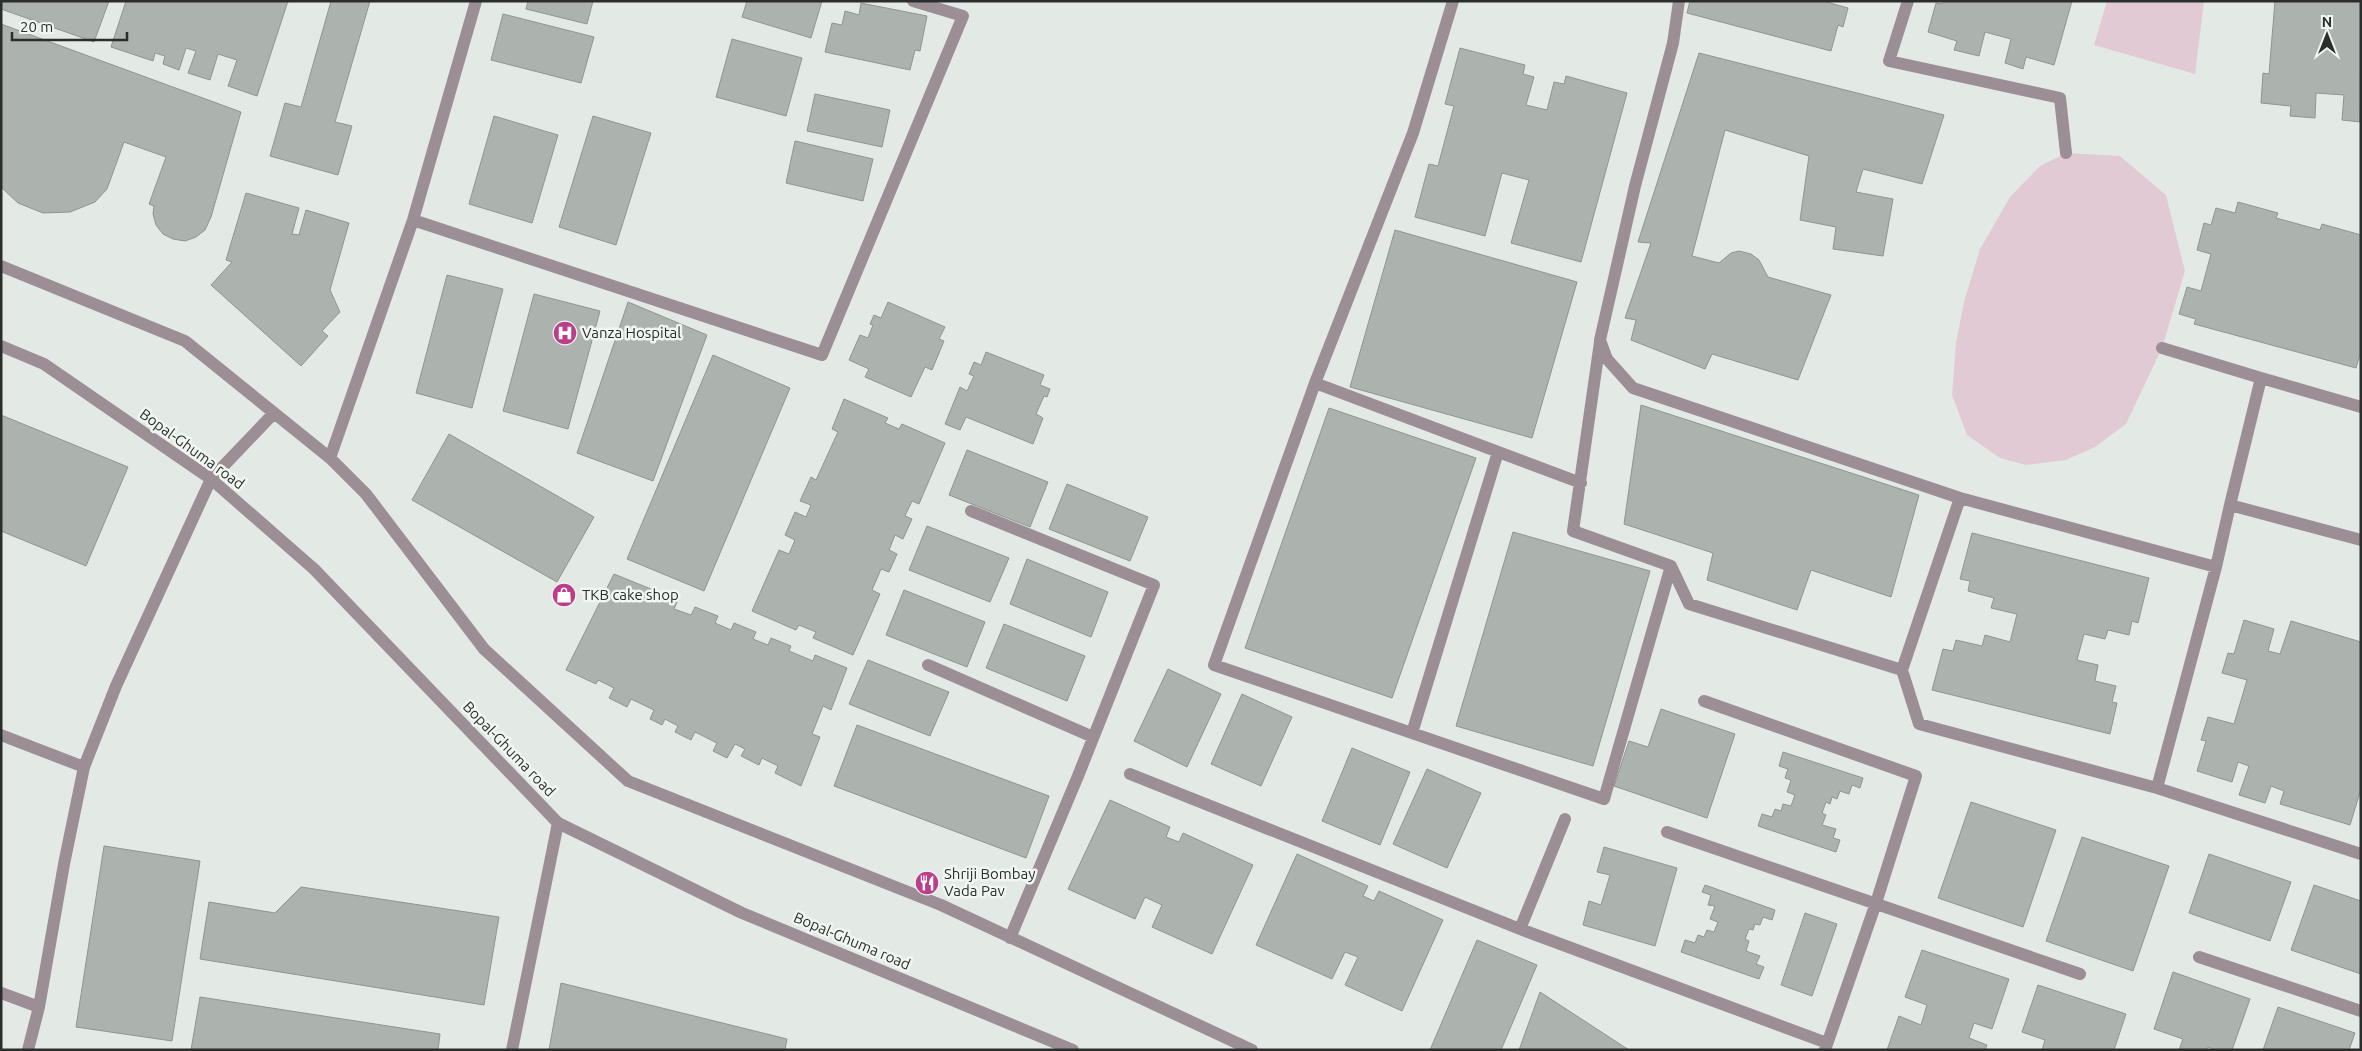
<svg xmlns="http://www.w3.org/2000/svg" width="2362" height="1051" viewBox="0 0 2362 1051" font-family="Ubuntu,sans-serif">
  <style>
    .green { fill: #e2cad5 }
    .building { fill: #acb2ad; stroke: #8f9590 }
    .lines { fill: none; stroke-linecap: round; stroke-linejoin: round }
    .minor { stroke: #9c8e95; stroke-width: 12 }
    .labels { text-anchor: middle; stroke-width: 5; stroke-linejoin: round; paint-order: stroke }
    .poi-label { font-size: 15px; fill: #2b2e2c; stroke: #f0f7f2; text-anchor: start }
    .street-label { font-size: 15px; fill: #2b2e2c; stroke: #f0f7f2 }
  </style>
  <rect width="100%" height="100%" fill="#e3eae5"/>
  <path class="green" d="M 2107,1 L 2204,1 L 2195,74 L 2094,45 Z
    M 2066,153 L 2120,156 L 2166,195 L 2185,271 L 2162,348 L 2126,424 L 2095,447 L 2066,460 L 2026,465 L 2000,458 L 1967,435 L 1952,395 L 1956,343 L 1964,302 L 1980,249 L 2010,197 L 2040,166 Z"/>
  <path class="building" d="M 1,1 L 109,1 L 94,42 L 1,9 Z
    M 126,1 L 288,1 L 257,96 L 228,86 L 237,60 L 218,54 L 210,80 L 188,73 L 196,51 L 186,48 L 179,70 L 163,64 L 165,56 L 155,53 L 153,61 L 111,47 Z
    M 331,1 L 370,1 L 335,122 L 352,126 L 338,175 L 270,156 L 285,103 L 301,107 Z
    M 528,1 L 593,1 L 587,24 L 526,9 Z
    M 747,1 L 822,1 L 811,38 L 742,17 Z
    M 1690,1 L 1823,1 L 1848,8 L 1843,27 L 1838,25 L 1831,51 L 1687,13 Z
    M 1943,1 L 2072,1 L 2054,65 L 2026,57 L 2023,69 L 2005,63 L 2011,39 L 1985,32 L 1979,56 L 1954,50 L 1957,41 L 1928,32 L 1936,3 L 1942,4 Z
    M 2275,1 L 2361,1 L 2360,122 L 2342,120 L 2344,95 L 2316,93 L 2315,118 L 2290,116 L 2291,106 L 2261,103 L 2263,73 L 2269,74 Z
    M 861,3 L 927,16 L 920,51 L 915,50 L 910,70 L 825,52 L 832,23 L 842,25 L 845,11 L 859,15 Z
    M 503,14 L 594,37 L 581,83 L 491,60 Z
    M 1,24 L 241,112 L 211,217 L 205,230 L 196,237 L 185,241 L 173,239 L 163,234 L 156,225 L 153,214 L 154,206 L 149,204 L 166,157 L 124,142 L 107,189 L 95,202 L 70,212 L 43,213 L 18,203 L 1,187 Z
    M 732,39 L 802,58 L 786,116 L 716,97 Z
    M 1460,48 L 1525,65 L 1523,74 L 1534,77 L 1526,105 L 1547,110 L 1554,82 L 1564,84 L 1566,76 L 1627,93 L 1581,262 L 1511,243 L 1529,180 L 1502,173 L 1485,236 L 1415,217 L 1429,164 L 1438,166 L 1454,106 L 1445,104 Z
    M 1699,53 L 1944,115 L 1922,184 L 1863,169 L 1856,192 L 1893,199 L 1883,256 L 1833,249 L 1836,227 L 1800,220 L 1809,156 L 1725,130 L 1692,256 L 1719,263 L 1731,253 L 1739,251 L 1751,254 L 1759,260 L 1768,277 L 1831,295 L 1798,380 L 1712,354 L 1705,369 L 1631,340 L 1636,320 L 1625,318 L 1651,243 L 1638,242 Z
    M 815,94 L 890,110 L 882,147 L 807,131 Z
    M 494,116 L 558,135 L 532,223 L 469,204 Z
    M 593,116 L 651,133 L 616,245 L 559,227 Z
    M 795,141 L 873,159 L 863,201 L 786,183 Z
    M 246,193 L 299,208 L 292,234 L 299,235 L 306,210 L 349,223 L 330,290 L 340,312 L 322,331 L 328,336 L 301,366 L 211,285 L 232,262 L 226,260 Z
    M 2238,202 L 2278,213 L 2276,218 L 2320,230 L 2322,224 L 2361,235 L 2361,351 L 2356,368 L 2194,324 L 2196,319 L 2179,314 L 2187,287 L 2201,291 L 2211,254 L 2197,250 L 2204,223 L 2211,225 L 2216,208 L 2235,213 Z
    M 1395,230 L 1577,282 L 1532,438 L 1350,387 Z
    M 447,275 L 503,289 L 472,408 L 416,393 Z
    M 534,294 L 600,311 L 568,429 L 503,411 Z
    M 628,302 L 707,335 L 653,481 L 577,453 Z
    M 888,302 L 945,327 L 939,339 L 944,341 L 932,370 L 925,367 L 911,397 L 865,377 L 869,369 L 849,360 L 860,335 L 868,338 L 873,325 L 870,324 L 874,315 L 881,318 Z
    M 986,352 L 1044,375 L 1040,385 L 1050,389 L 1047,397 L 1044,396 L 1036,414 L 1043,418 L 1033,444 L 966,417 L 960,430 L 945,424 L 960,387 L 967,391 L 974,376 L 969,374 L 974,362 L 981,365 Z
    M 713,355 L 790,388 L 704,591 L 627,559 Z
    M 844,399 L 888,418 L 885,423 L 899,429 L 902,424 L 945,443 L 919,504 L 912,501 L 905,516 L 912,519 L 903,539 L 895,535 L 889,550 L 897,554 L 889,572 L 881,569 L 872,590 L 880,594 L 853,655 L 813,638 L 816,632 L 799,625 L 796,630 L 752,611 L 779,550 L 789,554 L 795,540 L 785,535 L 795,512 L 806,517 L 811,505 L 800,501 L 811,477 L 816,480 L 838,432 L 832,429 Z
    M 1641,405 L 1919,495 L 1891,597 L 1811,570 L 1797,610 L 1707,580 L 1713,553 L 1624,524 Z
    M 1329,408 L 1476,458 L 1392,698 L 1245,648 Z
    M 1,415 L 128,467 L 86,566 L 1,531 Z
    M 449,434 L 594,517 L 557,582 L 412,500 Z
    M 967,450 L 1048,482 L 1030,527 L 949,495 Z
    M 1067,484 L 1148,517 L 1130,561 L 1049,529 Z
    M 927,526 L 1009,558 L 990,602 L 909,570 Z
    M 1513,532 L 1650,571 L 1593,766 L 1456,726 Z
    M 1972,533 L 2149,578 L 2138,623 L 2132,621 L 2129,635 L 2108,630 L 2105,639 L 2084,634 L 2077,660 L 2098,665 L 2095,681 L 2116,686 L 2112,702 L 2117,703 L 2110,734 L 1932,690 L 1943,649 L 1953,651 L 1956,640 L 1982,646 L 1985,635 L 2010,642 L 2017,614 L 1991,608 L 1994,598 L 1968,591 L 1970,581 L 1960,579 Z
    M 1027,559 L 1108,592 L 1091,637 L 1010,604 Z
    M 614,574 L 678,600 L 674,609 L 691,615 L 695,607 L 718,616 L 715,623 L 731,630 L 734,623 L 756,632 L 753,639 L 768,645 L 771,638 L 791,646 L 789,651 L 813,661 L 815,655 L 847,668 L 831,710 L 823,706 L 812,734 L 820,737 L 801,786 L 775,773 L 778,766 L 762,758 L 759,765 L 741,756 L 745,749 L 735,744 L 727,758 L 713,751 L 717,743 L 695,732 L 691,740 L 675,732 L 678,726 L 665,719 L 662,725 L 650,719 L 654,710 L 631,699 L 627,707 L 609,698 L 614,688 L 598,680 L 596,684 L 566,670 Z
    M 904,590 L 985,622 L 967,667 L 886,635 Z
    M 2244,620 L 2274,629 L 2268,651 L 2280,654 L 2291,621 L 2361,642 L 2361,789 L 2350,825 L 2280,804 L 2284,791 L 2271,786 L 2265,803 L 2239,795 L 2249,766 L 2238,762 L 2232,782 L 2197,771 L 2206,741 L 2201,740 L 2208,717 L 2234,724 L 2247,680 L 2222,673 L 2228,653 L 2234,654 Z
    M 1004,624 L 1085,656 L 1067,701 L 986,668 Z
    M 868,660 L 949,692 L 930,736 L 849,704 Z
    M 1168,669 L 1221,694 L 1187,767 L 1134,741 Z
    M 1242,694 L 1292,717 L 1261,786 L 1211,764 Z
    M 1661,709 L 1735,734 L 1707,818 L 1614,786 L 1629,741 L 1648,747 Z
    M 857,725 L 1049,796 L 1026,858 L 834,786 Z
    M 1352,748 L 1410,772 L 1380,845 L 1322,821 Z
    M 1783,752 L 1863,778 L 1860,788 L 1852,785 L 1849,794 L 1840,791 L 1837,799 L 1832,797 L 1830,804 L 1826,802 L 1822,813 L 1826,815 L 1822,825 L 1836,829 L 1833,838 L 1840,840 L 1836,852 L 1758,826 L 1762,814 L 1772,817 L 1775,809 L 1781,811 L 1783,804 L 1791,806 L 1795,795 L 1787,792 L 1791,780 L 1785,778 L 1788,769 L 1779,766 Z
    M 1427,769 L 1481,793 L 1447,868 L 1393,844 Z
    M 1110,800 L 1170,827 L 1166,837 L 1179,842 L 1183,833 L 1253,865 L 1212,954 L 1152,927 L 1162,905 L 1145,897 L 1135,919 L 1068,889 Z
    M 1971,802 L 2056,830 L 2023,927 L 1938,898 Z
    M 2082,837 L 2169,866 L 2133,971 L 2046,941 Z
    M 104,846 L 200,861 L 172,1041 L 76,1027 Z
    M 1604,847 L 1677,868 L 1655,946 L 1583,925 L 1589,901 L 1601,905 L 1610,875 L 1597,872 Z
    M 1297,854 L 1368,886 L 1363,896 L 1374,901 L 1379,891 L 1443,920 L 1402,1011 L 1345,985 L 1358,957 L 1345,952 L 1332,979 L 1256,945 Z
    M 2209,854 L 2291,882 L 2270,941 L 2189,913 Z
    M 1705,885 L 1775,910 L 1772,920 L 1763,917 L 1760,925 L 1755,924 L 1753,930 L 1749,929 L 1745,939 L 1749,941 L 1746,951 L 1760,956 L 1756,964 L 1764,967 L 1759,979 L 1681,952 L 1685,940 L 1695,943 L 1698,935 L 1704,937 L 1707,930 L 1714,932 L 1718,922 L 1710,919 L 1715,906 L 1708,905 L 1711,895 L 1702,892 Z
    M 2314,885 L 2361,901 L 2361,974 L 2291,950 Z
    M 301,887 L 499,917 L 484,1005 L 200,959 L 209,902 L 275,913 Z
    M 1805,913 L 1837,924 L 1812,996 L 1781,985 Z
    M 1477,940 L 1537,965 L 1501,1050 L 1430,1050 Z
    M 1922,950 L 2009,979 L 1992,1029 L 1974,1023 L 1969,1038 L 1987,1045 L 1985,1050 L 1887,1050 L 1899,1016 L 1921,1025 L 1927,1005 L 1905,997 Z
    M 2173,972 L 2250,999 L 2232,1050 L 2216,1050 L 2208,1047 L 2207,1050 L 2179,1050 L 2183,1039 L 2154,1029 Z
    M 561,983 L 787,1039 L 785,1050 L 549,1050 Z
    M 2038,985 L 2126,1014 L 2114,1050 L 2042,1050 L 2045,1040 L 2022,1032 Z
    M 1540,992 L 1629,1050 L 1519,1050 Z
    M 200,997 L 440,1034 L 438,1050 L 191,1050 Z
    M 2278,1007 L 2355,1033 L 2349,1050 L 2263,1050 Z"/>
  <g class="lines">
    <path class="minor" d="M 1453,1 L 1413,133 L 1315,383 L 1581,483
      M 1679,1 L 1673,43 L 1635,186 L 1600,340 L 1607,359 L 1633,388 L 1960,498 L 2216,567 L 2230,505 L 2361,540
      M 1908,1 L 1889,61 L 2060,98 L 2066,153
      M 413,220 L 822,355 L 963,16 L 913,1
      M 1,266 L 185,341 L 330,458 L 366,494 L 484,649 L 628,781 L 941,905 L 1252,1050
      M 1600,342 L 1573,531 L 1671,566 L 1689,604 L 1902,670 L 1919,724 L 2157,788 L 2216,567
      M 1,346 L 44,364 L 211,479 L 314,569 L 558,823 L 742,913 L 1073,1050
      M 2162,348 L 2261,378 L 2230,505
      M 2261,378 L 2361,407
      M 1315,383 L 1214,665 L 1604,799 L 1671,566
      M 330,458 L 413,220 L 476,1
      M 971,511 L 1154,585 L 1078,776 L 1010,938
      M 928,665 L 1093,737
      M 1902,670 L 1960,498
      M 1704,701 L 1916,776 L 1876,903 L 1825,1050
      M 1412,733 L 1498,452
      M 1,735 L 84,767
      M 1130,774 L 1520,929 L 1565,819
      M 2157,788 L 2361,854
      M 1667,832 L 2080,974
      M 1520,929 L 1827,1043
      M 2199,957 L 2361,1011
      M 1,993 L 39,1007
      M 28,1050 L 39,1007 L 64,864 L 84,767 L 116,686 L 211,479 L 274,413
      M 512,1050 L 558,823"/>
  </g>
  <defs>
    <g id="hospital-disc" transform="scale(1.25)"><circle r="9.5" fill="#bc3d8a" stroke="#f0f7f2"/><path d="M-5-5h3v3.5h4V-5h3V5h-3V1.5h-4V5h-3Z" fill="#fff"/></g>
    <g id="shop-disc" transform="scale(1.25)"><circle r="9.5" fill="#bc3d8a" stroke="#f0f7f2"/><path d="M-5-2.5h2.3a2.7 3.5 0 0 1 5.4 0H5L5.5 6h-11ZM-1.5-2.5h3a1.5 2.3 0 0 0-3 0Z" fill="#fff"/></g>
    <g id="restaurant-disc" transform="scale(1.25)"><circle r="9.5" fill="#bc3d8a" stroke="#f0f7f2"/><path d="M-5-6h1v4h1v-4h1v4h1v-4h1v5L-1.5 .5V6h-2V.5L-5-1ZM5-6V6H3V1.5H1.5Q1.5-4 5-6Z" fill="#fff"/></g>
  </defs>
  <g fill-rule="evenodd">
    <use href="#hospital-disc" x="565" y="333"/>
    <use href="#shop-disc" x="564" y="595"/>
    <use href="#restaurant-disc" x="927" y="883"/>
  </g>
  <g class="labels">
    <g class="poi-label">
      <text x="582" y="338">Vanza Hospital</text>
      <text x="582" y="600">TKB cake shop</text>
      <text x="944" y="879">Shriji Bombay<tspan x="944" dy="17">Vada Pav</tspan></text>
    </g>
    <g class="street-label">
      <text transform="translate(192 449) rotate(36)" y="5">Bopal-Ghuma road</text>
      <text transform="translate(509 749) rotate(46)" y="5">Bopal-Ghuma road</text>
      <text transform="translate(852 941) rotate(23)" y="5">Bopal-Ghuma road</text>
    </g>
  </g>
  <rect width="2362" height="1051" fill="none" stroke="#2b2e2c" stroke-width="5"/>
  <g transform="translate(2327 35)" stroke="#f0f7f2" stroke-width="4" paint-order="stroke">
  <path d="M0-4L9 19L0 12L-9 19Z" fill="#2b2e2c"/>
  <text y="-8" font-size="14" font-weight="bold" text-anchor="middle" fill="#2b2e2c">N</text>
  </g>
  <path d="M12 32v8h115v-8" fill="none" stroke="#2b2e2c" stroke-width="2.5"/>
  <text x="20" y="32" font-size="15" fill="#2b2e2c" stroke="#f0f7f2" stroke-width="4" paint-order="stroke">20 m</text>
</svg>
